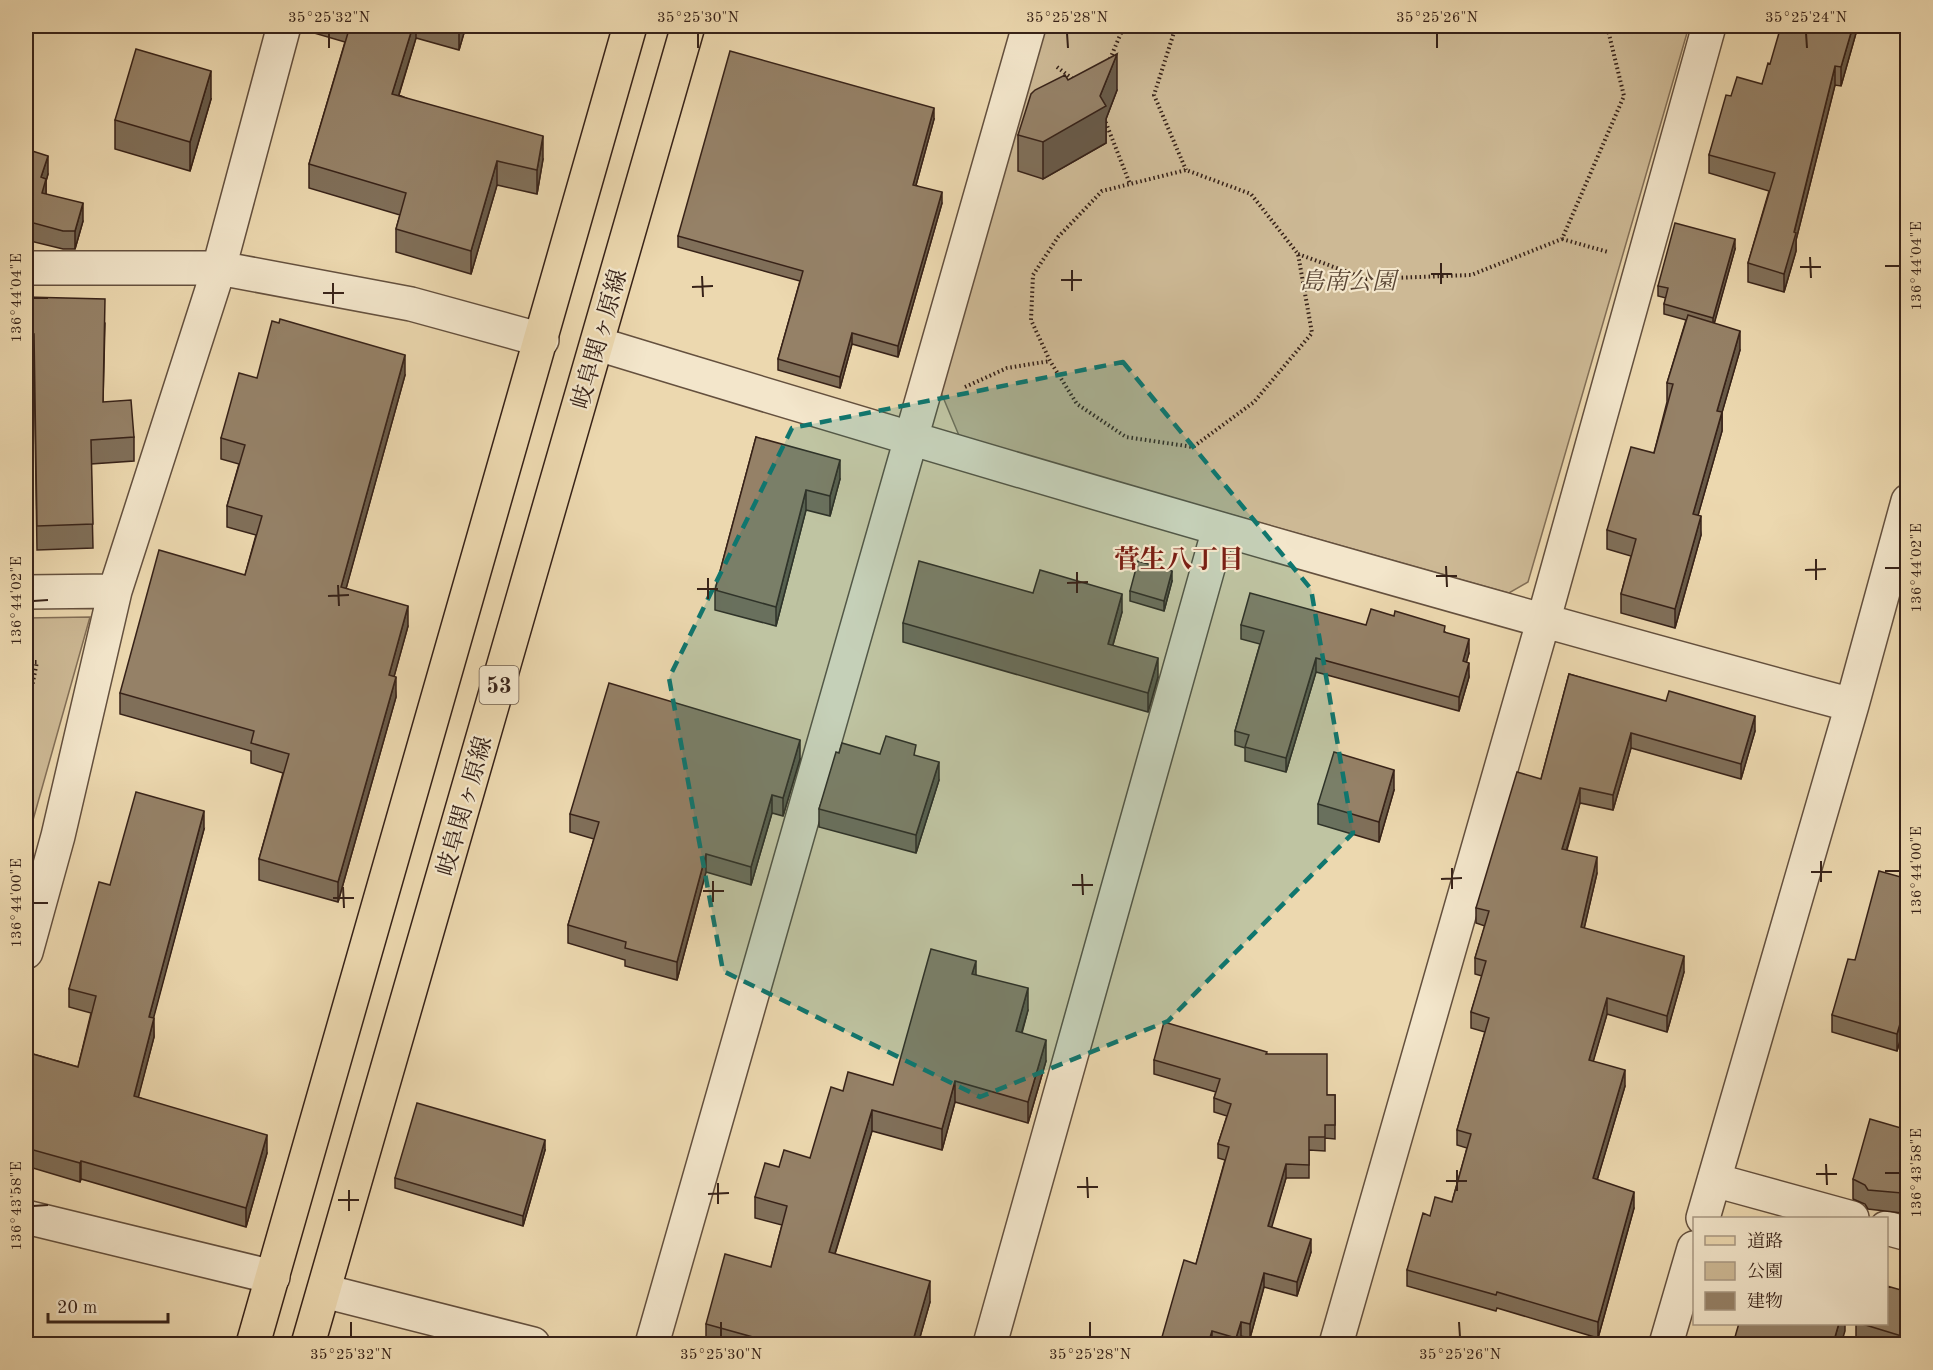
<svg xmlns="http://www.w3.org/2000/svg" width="1933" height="1370" viewBox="0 0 1933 1370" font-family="'Old Standard TT','Noto Serif JP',serif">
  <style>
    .green { fill: #cdb995; stroke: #826e56; stroke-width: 1.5 }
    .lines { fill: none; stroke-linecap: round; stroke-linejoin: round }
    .minor-casing { stroke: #64503e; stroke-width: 36 }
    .major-casing { stroke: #372218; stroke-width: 36 }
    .path { stroke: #372218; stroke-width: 4; stroke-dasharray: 1.5 3; stroke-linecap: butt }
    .minor { stroke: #f3e6cb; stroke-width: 33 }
    .major { stroke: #ecd8af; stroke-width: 33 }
    .wall { fill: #806f59; stroke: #372218; stroke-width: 1.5 }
    .shaded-wall { fill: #685a48; stroke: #372218; stroke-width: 1.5 }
    .building { fill: #958167; stroke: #372218; stroke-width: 1.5 }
    .marked { fill: #0f766e; fill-opacity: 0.2; stroke: #0f766e; stroke-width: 4.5; stroke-dasharray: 12 8; stroke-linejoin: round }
    .ticks { fill: none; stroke: #372218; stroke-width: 2 }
    .labels { text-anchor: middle; stroke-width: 4.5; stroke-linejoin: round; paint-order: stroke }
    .shield { fill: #f3e6cb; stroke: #6f5d4e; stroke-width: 1.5 }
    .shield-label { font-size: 22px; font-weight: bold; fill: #372218 }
    .park-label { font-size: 24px; font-style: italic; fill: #5c4837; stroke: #f3e6cb }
    .street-label { font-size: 24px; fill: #372218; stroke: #f3e6cb }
    .neighbourhood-label { font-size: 26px; font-weight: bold; fill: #7a1f14; stroke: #f3e6cb }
    .neatline { fill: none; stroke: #372218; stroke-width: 2 }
    .ticks-label { font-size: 15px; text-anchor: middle; fill: #372218 }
  </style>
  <rect width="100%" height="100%" fill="#ecd8af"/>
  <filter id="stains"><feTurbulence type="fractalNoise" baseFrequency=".00333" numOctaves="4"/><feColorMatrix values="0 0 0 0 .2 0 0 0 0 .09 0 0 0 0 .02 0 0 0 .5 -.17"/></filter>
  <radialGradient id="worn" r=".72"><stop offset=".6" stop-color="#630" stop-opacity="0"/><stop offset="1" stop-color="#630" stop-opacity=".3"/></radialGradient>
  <path class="green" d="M 1045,26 L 1689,26 L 1528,582 L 1509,593 L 960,438 L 940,390 Z
    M 90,617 L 26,845 L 26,618 Z"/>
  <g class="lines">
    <g class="minor-casing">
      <path id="minor" d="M 26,268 L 219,268 L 411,304 L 542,340
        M 598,344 C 1014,471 1431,592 1852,705
        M 26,592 L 115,591
        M 26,952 L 58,836 L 115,591 L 219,268 L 284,26
        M 1714,1180 L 1852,1218
        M 26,1217 L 273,1277
        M 1703,1218 L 1852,705 L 1908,501
        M 1886,1228 L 1908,1234
        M 324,1291 L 533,1344
        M 652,1344 L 1029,26
        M 990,1344 L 1219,529
        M 1336,1344 L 1543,622 L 1709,26
        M 1666,1344 L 1694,1248"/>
    </g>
    <g class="major-casing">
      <path id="major" d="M 253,1344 L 630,26
        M 308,1344 L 688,26"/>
    </g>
    <path class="path" d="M 1176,26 L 1154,95 L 1186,170
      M 1110,59 L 1124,26
      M 1057,67 L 1074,80
      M 1104,118 L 1130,184
      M 1562,239 L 1608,252
      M 1298,254 L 1367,279 L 1471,275 L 1562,239 L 1624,96 L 1607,26
      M 965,387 L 1007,368 L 1050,361 L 1031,320 L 1033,275 L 1058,237 L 1102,191 L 1186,170 L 1251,194 L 1298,254 L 1312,333 L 1254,402 L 1193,447 L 1126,437 L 1077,404 L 1050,361
      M 26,662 L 37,662 L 26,716"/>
    <use href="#minor" class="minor"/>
    <use href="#major" class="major"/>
  </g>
  <path class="wall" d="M 314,26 L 466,26 L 459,50 L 416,38 L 399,95 L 543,159 L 537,194 L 497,185 L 471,274 L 396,252 L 396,229 L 400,215 L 309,188 L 309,164 L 345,42 L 314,33 Z
    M 1858,26 L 1841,86 L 1835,85 L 1796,240 L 1796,251 L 1784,292 L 1748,282 L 1748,263 L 1769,191 L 1709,173 L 1709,155 L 1731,96 L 1762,84 L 1770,64 Z
    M 1068,80 L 1117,90 L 1106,119 L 1106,143 L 1043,179 L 1018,171 L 1018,135 Z
    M 211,99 L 190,171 L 115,149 L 115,120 Z
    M 934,119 L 916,185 L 942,203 L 898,357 L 852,344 L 840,388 L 778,370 L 778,359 L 800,281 L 678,247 L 678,236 Z
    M 26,149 L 48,174 L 46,181 L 46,194 L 83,221 L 75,249 L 63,249 L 26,240 Z
    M 1735,249 L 1714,323 L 1740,350 L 1722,412 L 1722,431 L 1698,515 L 1701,535 L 1675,628 L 1621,613 L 1621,594 L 1631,556 L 1607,549 L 1607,530 L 1654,453 L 1667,402 L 1667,383 L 1686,320 L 1664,314 L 1664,304 L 1666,298 L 1658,296 L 1658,286 Z
    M 26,297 L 105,323 L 103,402 L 134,437 L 134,461 L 91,464 L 93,548 L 37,550 L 34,358 L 26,358 Z
    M 405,375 L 346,588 L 408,626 L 394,676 L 396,697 L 338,902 L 259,880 L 259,859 L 283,773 L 251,763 L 251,751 L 120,714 L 120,693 L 245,575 L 256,535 L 227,527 L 227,506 L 239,464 L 221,459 L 221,438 L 257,378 Z
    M 756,437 L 840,479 L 830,516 L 806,510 L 776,626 L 715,610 L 715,590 Z
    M 1172,581 L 1164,611 L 1130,601 L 1130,591 Z
    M 1033,593 L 1122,612 L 1113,645 L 1158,677 L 1148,712 L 903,642 L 903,623 Z
    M 1241,625 L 1366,625 L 1445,632 L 1469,653 L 1466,662 L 1469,677 L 1459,711 L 1316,672 L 1286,772 L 1245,761 L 1245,748 L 1235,745 L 1235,731 L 1260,644 L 1241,639 Z
    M 1569,674 L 1755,731 L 1741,779 L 1631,748 L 1613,810 L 1580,803 L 1567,850 L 1597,873 L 1584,928 L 1684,972 L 1667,1032 L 1607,1014 L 1593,1061 L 1625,1086 L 1597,1180 L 1634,1208 L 1598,1338 L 1497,1308 L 1496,1311 L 1407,1286 L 1407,1270 L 1430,1216 L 1452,1202 L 1467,1148 L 1457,1145 L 1457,1130 L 1485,1032 L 1471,1028 L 1471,1012 L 1482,976 L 1475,974 L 1475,958 L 1485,926 L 1476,923 L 1476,908 L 1541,779 Z
    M 839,753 L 916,756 L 939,780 L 916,853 L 819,827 L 819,809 Z
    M 800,759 L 783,816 L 772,813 L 751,885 L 706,872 L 677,980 L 625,966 L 625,960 L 568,943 L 568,925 L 594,839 L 570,832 L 570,814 Z
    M 1394,790 L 1379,842 L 1318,824 L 1318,804 Z
    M 204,829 L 153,1018 L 154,1037 L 138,1097 L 267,1153 L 246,1227 L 81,1179 L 80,1182 L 26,1166 L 26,1052 L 78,1067 L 91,1013 L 69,1007 L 69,989 L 110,885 Z
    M 1908,879 L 1908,1035 L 1902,1034 L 1897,1051 L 1832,1032 L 1832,1015 L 1855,960 Z
    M 976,975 L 1028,1010 L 1022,1033 L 1046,1061 L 1028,1123 L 955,1102 L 942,1150 L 872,1131 L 835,1254 L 930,1302 L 918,1344 L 706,1344 L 706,1324 L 771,1267 L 782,1225 L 755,1218 L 755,1197 L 779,1167 L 810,1158 L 843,1091 L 893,1085 Z
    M 1267,1054 L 1327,1095 L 1335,1095 L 1335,1139 L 1325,1138 L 1325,1151 L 1309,1150 L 1309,1178 L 1286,1178 L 1271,1227 L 1311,1252 L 1297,1296 L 1264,1287 L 1250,1338 L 1241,1336 L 1238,1344 L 1160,1344 L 1196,1264 L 1225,1160 L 1218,1158 L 1218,1144 L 1227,1116 L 1214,1112 L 1214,1098 L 1216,1092 L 1154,1074 L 1154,1060 Z
    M 1908,1130 L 1908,1194 L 1902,1213 L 1868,1209 L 1865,1204 L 1853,1199 L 1853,1179 Z
    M 545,1150 L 523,1226 L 395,1188 L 395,1178 Z
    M 1908,1292 L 1908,1344 L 1863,1344 L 1856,1342 L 1856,1323 L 1887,1323 Z"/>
  <path class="shaded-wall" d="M 413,26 L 416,26 L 416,38 L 392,117 L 392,94 Z
    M 459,26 L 466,26 L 459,50 Z
    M 1853,26 L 1858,26 L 1841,86 L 1841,67 Z
    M 1117,54 L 1117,90 L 1106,119 L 1106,143 L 1043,179 L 1043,142 L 1100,96 Z
    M 1835,66 L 1835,85 L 1796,240 L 1796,251 L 1784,292 L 1784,274 Z
    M 211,71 L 211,99 L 190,171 L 190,142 Z
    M 934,108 L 934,119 L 913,196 L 913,185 Z
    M 543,136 L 543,159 L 537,194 L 537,170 Z
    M 48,156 L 48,174 L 46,181 L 46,197 L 42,211 L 41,177 Z
    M 497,161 L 497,185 L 471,274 L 471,251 Z
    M 942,192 L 942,203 L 898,357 L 898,346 Z
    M 83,203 L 83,221 L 75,249 L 75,231 Z
    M 1735,239 L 1735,249 L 1713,328 L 1713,318 Z
    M 1740,331 L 1740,350 L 1717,430 L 1717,411 Z
    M 852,333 L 852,344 L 840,388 L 840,377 Z
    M 405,355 L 405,375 L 341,607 L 341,587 Z
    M 1722,412 L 1722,431 L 1693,533 L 1693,514 Z
    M 840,460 L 840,479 L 830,516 L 830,496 Z
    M 806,490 L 806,510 L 776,626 L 776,607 Z
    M 1701,516 L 1701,535 L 1675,628 L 1675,609 Z
    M 1172,571 L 1172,581 L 1164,611 L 1164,601 Z
    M 1122,594 L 1122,612 L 1108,662 L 1108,644 Z
    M 408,606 L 408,626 L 389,695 L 389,675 Z
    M 1469,639 L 1469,653 L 1463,675 L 1463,661 Z
    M 1158,658 L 1158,677 L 1148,712 L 1148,693 Z
    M 1316,658 L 1316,672 L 1286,772 L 1286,758 Z
    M 1469,663 L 1469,677 L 1459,711 L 1459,697 Z
    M 396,677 L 396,697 L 338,902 L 338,882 Z
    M 1755,716 L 1755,731 L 1741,779 L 1741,764 Z
    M 1631,733 L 1631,748 L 1613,810 L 1613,795 Z
    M 800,740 L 800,759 L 783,816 L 783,798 Z
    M 939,762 L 939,780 L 916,853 L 916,835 Z
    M 1394,770 L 1394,790 L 1379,842 L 1379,822 Z
    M 1580,788 L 1580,803 L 1562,865 L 1562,849 Z
    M 772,795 L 772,813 L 751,885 L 751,867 Z
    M 204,811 L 204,829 L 149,1035 L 149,1017 Z
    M 706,854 L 706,872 L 677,980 L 677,962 Z
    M 1597,857 L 1597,873 L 1581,942 L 1581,927 Z
    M 1684,956 L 1684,972 L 1667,1032 L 1667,1016 Z
    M 976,961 L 976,983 L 972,974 Z
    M 1028,988 L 1028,1010 L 1016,1052 L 1016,1031 Z
    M 1607,998 L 1607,1014 L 1589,1076 L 1589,1060 Z
    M 1902,1017 L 1902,1034 L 1897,1051 L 1897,1034 Z
    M 154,1018 L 154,1037 L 134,1114 L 134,1096 Z
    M 1046,1040 L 1046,1061 L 1028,1123 L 1028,1102 Z
    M 1625,1070 L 1625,1086 L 1593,1194 L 1593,1178 Z
    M 955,1081 L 955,1102 L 942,1150 L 942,1129 Z
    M 872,1110 L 872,1131 L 829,1273 L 829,1252 Z
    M 267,1135 L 267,1153 L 246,1227 L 246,1208 Z
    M 545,1140 L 545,1150 L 523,1226 L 523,1216 Z
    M 81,1161 L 81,1179 L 80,1182 L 80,1163 Z
    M 1286,1164 L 1286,1178 L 1268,1240 L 1268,1226 Z
    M 1908,1175 L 1908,1194 L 1902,1213 L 1902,1193 Z
    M 1634,1192 L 1634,1208 L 1598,1338 L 1598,1322 Z
    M 1311,1239 L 1311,1252 L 1297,1296 L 1297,1282 Z
    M 1264,1273 L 1264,1287 L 1250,1338 L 1250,1324 Z
    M 930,1281 L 930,1302 L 918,1344 L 912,1344 Z
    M 1241,1322 L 1241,1336 L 1238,1344 L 1236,1344 L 1236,1338 Z
    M 1839,1323 L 1845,1323 L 1845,1331 L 1841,1344 L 1833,1344 Z
    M 1212,1331 L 1212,1344 L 1208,1344 Z"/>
  <path class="building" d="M 350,26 L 413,26 L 392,94 L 543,136 L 537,170 L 497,161 L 471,251 L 396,229 L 406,193 L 309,164 Z
    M 1781,26 L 1853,26 L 1841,67 L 1835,66 L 1794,232 L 1796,233 L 1784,274 L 1748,263 L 1775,173 L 1709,155 L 1726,95 L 1731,96 L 1737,77 L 1762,84 L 1768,63 L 1770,64 Z
    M 136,49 L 211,71 L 190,142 L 115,120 Z
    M 730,51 L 934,108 L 913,185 L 942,192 L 898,346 L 852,333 L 840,377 L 778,359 L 803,271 L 678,236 Z
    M 1117,54 L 1100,96 L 1106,106 L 1043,142 L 1018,135 L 1031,94 L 1035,90 L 1065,75 L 1068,80 Z
    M 26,149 L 48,156 L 41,177 L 46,179 L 42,193 L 83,203 L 75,231 L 63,231 L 26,221 Z
    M 1675,223 L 1735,239 L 1713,318 L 1664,304 L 1668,288 L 1658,286 Z
    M 26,297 L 105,299 L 103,402 L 131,400 L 134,437 L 91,440 L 93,524 L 37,526 L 34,334 L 26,334 Z
    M 1688,315 L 1740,331 L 1717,411 L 1722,412 L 1693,514 L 1701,516 L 1675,609 L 1621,594 L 1636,539 L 1607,530 L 1631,447 L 1654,453 L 1673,384 L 1667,383 Z
    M 280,319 L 405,355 L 341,587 L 408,606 L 389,675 L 396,677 L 338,882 L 259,859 L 289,754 L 251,743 L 254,731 L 120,693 L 159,550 L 245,575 L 262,516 L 227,506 L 245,445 L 221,438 L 239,373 L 257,378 L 272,321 L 279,323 Z
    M 756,437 L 840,460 L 830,496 L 806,490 L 776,607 L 715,590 Z
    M 919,561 L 1033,593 L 1040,570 L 1122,594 L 1108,644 L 1158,658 L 1148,693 L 903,623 Z
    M 1138,561 L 1172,571 L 1164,601 L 1130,591 Z
    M 1250,593 L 1366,625 L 1371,609 L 1394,616 L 1395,611 L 1445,626 L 1444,632 L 1469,639 L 1463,661 L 1469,663 L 1459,697 L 1316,658 L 1286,758 L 1245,747 L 1249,735 L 1235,731 L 1264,631 L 1241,625 Z
    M 1569,674 L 1666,701 L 1669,691 L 1755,716 L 1741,764 L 1631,733 L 1613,795 L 1580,788 L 1562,849 L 1597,857 L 1581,927 L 1684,956 L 1667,1016 L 1607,998 L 1589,1060 L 1625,1070 L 1593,1178 L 1634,1192 L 1598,1322 L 1497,1292 L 1496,1295 L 1407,1270 L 1423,1213 L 1430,1216 L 1435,1197 L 1452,1202 L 1471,1134 L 1457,1130 L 1489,1018 L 1471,1012 L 1486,961 L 1475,958 L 1489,911 L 1476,908 L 1517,772 L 1541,779 Z
    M 609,683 L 800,740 L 783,798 L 772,795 L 751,867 L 706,854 L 677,962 L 625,948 L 626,942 L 568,925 L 599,822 L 570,814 Z
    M 886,736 L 916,745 L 914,755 L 939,762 L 916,835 L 819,809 L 836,752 L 839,753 L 842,743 L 880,754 Z
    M 1334,752 L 1394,770 L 1379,822 L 1318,804 Z
    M 136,792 L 204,811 L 149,1017 L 154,1018 L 134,1096 L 267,1135 L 246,1208 L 81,1161 L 80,1163 L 26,1148 L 26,1052 L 78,1067 L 96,996 L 69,989 L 99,882 L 110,885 Z
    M 1879,871 L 1908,879 L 1908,1018 L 1902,1017 L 1897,1034 L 1832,1015 L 1848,959 L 1855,960 Z
    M 931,949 L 976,961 L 972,974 L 1028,988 L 1016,1031 L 1046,1040 L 1028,1102 L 955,1081 L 942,1129 L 872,1110 L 829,1252 L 930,1281 L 912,1344 L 778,1344 L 706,1324 L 725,1254 L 771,1267 L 787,1206 L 755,1197 L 765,1163 L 779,1167 L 784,1150 L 810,1158 L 831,1087 L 843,1091 L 848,1072 L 893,1085 Z
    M 1164,1022 L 1267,1052 L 1266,1054 L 1327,1054 L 1327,1095 L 1335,1095 L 1335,1125 L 1325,1125 L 1325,1137 L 1309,1137 L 1309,1165 L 1286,1164 L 1268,1226 L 1311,1239 L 1297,1282 L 1264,1273 L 1250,1324 L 1241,1322 L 1236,1338 L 1212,1331 L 1208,1344 L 1160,1344 L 1184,1260 L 1196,1264 L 1229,1147 L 1218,1144 L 1231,1104 L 1214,1098 L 1220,1079 L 1154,1060 Z
    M 417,1103 L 545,1140 L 523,1216 L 395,1178 Z
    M 1870,1119 L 1908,1130 L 1908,1175 L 1902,1193 L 1868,1190 L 1865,1185 L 1853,1179 Z
    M 1887,1286 L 1908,1292 L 1908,1338 L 1859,1323 L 1887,1323 Z
    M 1739,1323 L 1839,1323 L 1833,1344 L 1733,1344 Z
    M 1104,1342 L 1113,1344 L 1100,1344 Z"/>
  <path class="marked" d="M 1123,362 L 1311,589 L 1353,833 L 1168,1021 L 980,1097 L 723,971 L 669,678 L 792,428 Z"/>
  <path class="ticks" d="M 329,33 L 329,48M 698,33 L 698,48M 1067,33 L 1068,48M 1437,33 L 1437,48M 1806,33 L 1807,48M 1810,257 L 1811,278M 1441,263 L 1441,284M 1885,266 L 1900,266M 1800,267 L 1821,267M 1072,270 L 1072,291M 1431,274 L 1452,274M 702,276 L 703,297M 1061,280 L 1082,280M 333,283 L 333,304M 692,287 L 713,286M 323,293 L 344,293M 33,298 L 48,298M 1816,559 L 1816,580M 1446,566 L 1447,587M 1885,568 L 1900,568M 1805,570 L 1826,569M 1077,572 L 1077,593M 1436,576 L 1457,576M 708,578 L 708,599M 1067,583 L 1088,582M 338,585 L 339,606M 697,589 L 718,589M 328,596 L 349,595M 33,601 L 48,600M 1821,861 L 1821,882M 1452,868 L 1452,889M 1885,871 L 1900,871M 1811,872 L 1832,872M 1082,874 L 1083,895M 1441,879 L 1462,878M 713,881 L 713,902M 1072,885 L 1093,885M 343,887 L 344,908M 703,891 L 724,891M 333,898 L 354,898M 33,903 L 48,903M 1826,1164 L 1827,1185M 1457,1170 L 1457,1191M 1885,1173 L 1900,1173M 1816,1174 L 1837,1174M 1087,1177 L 1088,1198M 1446,1181 L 1467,1181M 718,1183 L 718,1204M 1077,1187 L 1098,1187M 349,1190 L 349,1211M 708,1194 L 729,1193M 338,1200 L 359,1200M 33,1206 L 48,1205M 351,1322 L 351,1337M 721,1322 L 721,1337M 1090,1322 L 1090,1337M 1459,1322 L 1460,1337"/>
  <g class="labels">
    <rect class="shield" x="479.5" y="666" width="39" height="38" rx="4.5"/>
    <g class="shield-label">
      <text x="499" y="693">53</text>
    </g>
    <g class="park-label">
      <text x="1348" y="289">島南公園</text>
    </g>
    <g class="street-label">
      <text transform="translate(599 339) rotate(-74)" y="8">岐阜関ヶ原線</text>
      <text transform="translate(464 806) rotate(-74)" y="8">岐阜関ヶ原線</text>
    </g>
    <g class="neighbourhood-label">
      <text x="1179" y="568">菅生八丁目</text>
    </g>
  </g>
  <rect width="1933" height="1370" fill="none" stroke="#ecd8af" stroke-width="66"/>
  <rect x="1693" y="1217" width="195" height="108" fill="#f3e6cb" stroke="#a89883" stroke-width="1.5"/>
  <rect x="1705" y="1236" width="30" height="9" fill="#ecd8af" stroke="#a89883" stroke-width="1.5"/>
  <text x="1747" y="1247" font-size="18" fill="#372218">道路</text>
  <rect x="1705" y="1262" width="30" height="18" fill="#cdb995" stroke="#a89883" stroke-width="1.5"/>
  <text x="1747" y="1277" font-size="18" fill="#372218">公園</text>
  <rect x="1705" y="1292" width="30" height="18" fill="#958167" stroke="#a89883" stroke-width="1.5"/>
  <text x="1747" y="1307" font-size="18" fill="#372218">建物</text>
  <path d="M48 1313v9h120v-9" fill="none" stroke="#372218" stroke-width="3"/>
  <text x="57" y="1313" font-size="18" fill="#372218" stroke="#f3e6cb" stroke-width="4.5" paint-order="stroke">20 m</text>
  <rect x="33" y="33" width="1867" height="1304" class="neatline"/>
  <g class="ticks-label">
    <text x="329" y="22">35°25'32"N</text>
    <text x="698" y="22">35°25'30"N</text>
    <text x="1067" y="22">35°25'28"N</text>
    <text x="1437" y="22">35°25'26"N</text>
    <text x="1806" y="22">35°25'24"N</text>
    <text transform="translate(1916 266) rotate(-90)" y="5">136°44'04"E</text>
    <text transform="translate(16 298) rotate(-90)" y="5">136°44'04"E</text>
    <text transform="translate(1916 568) rotate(-90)" y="5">136°44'02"E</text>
    <text transform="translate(16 601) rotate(-90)" y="5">136°44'02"E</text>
    <text transform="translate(1916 871) rotate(-90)" y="5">136°44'00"E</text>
    <text transform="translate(16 903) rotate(-90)" y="5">136°44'00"E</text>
    <text transform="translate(1916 1173) rotate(-90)" y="5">136°43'58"E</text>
    <text transform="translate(16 1206) rotate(-90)" y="5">136°43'58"E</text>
    <text x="351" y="1359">35°25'32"N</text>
    <text x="721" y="1359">35°25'30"N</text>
    <text x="1090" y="1359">35°25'28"N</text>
    <text x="1460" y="1359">35°25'26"N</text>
  </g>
  <rect width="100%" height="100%" filter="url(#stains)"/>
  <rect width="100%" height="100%" fill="url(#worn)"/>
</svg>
